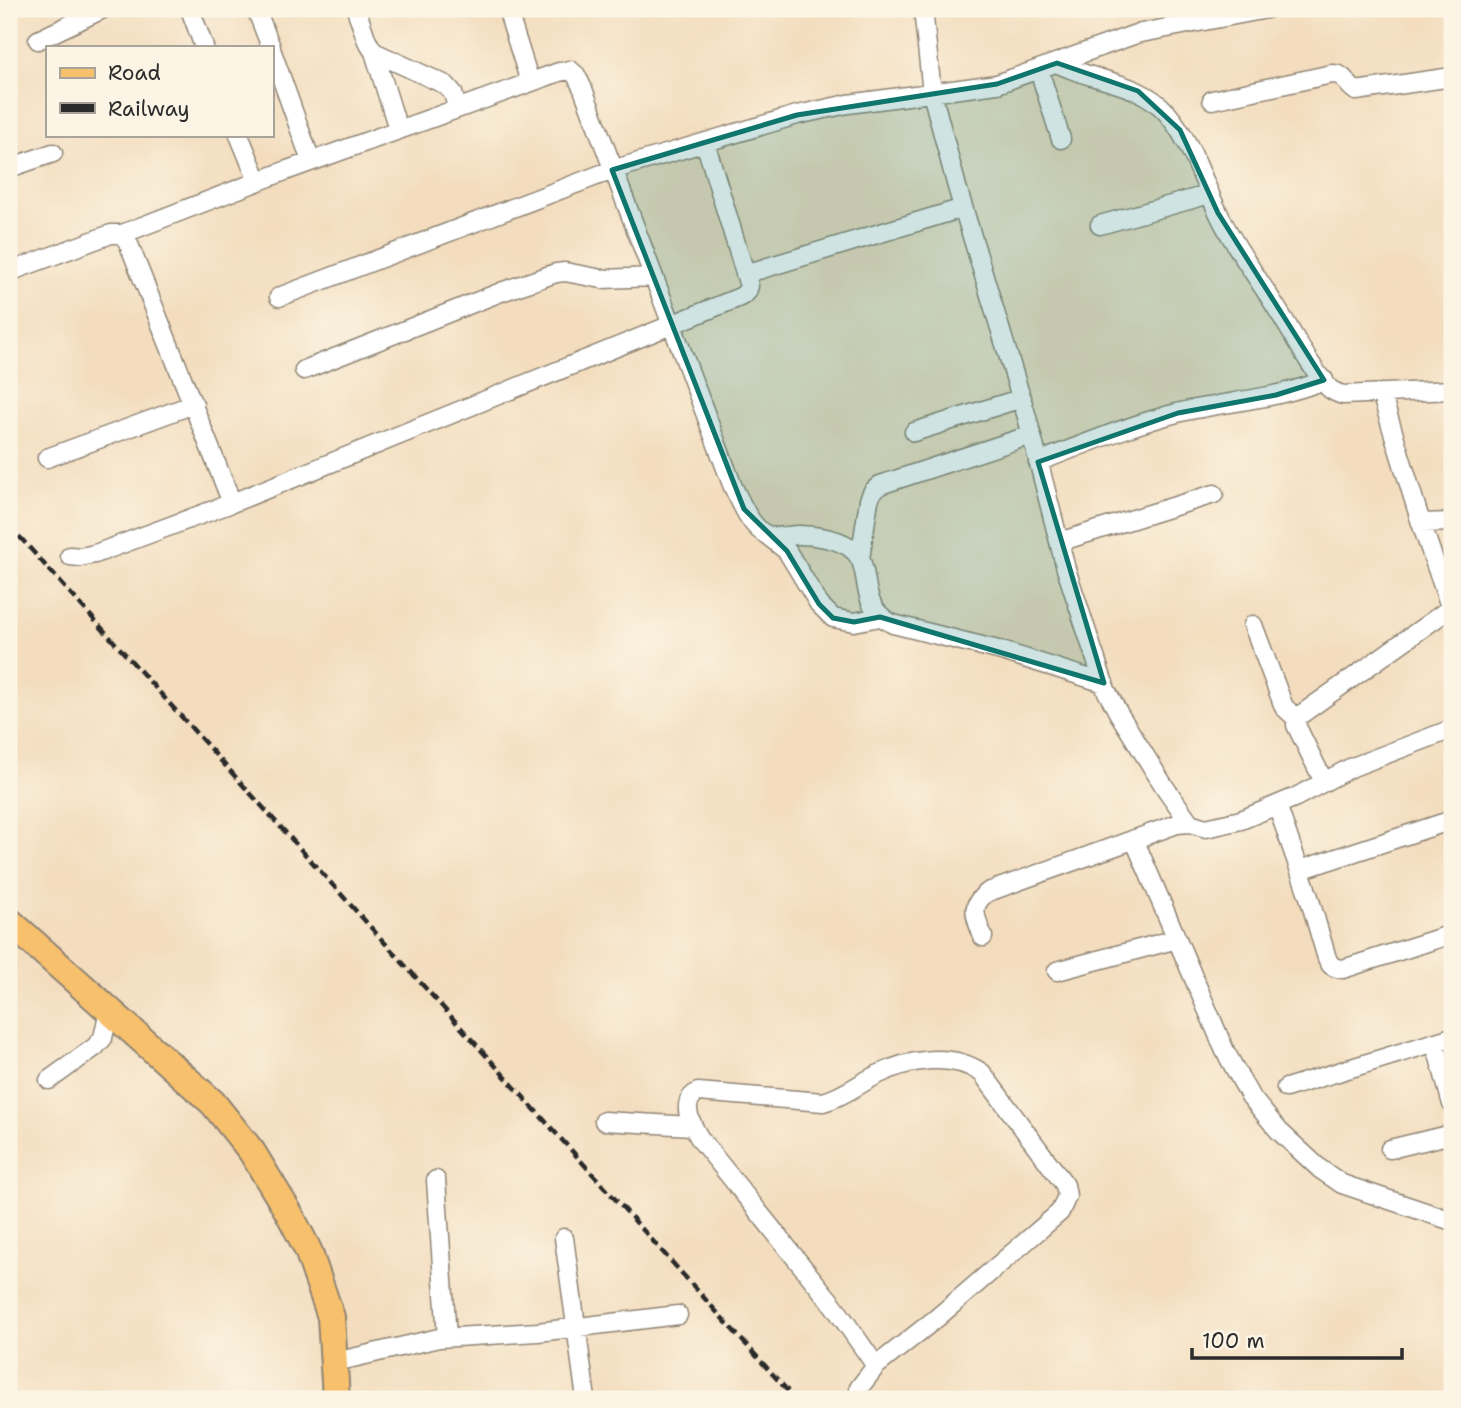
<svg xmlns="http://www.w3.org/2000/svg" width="1461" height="1408" viewBox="0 0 1461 1408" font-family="'Shantell Sans',sans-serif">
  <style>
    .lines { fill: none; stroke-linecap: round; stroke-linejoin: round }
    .street-casing { stroke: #8f8474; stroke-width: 21 }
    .primary-casing { stroke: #8f8474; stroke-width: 30 }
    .street { stroke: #fff; stroke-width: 18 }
    .primary { stroke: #f7c06c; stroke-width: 26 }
    .rail { stroke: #2b2b2b; stroke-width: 4.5; stroke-dasharray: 10 5; stroke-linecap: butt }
    .marked { fill: #0f766e; fill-opacity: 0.2; stroke: #0f766e; stroke-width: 5; stroke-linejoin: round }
  </style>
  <rect width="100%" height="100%" fill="#fcf5e5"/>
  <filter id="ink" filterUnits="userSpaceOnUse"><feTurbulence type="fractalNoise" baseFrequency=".0143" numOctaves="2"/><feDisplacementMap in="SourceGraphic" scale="14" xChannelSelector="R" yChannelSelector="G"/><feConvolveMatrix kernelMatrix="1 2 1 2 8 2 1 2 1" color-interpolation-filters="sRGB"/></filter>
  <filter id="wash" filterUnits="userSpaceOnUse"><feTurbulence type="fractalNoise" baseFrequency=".00686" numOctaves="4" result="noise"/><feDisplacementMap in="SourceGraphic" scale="28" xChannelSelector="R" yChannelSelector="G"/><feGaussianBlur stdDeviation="1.57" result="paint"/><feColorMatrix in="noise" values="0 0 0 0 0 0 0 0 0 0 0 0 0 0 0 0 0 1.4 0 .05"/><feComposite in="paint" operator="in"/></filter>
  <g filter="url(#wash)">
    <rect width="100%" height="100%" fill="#f3ddbe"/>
  </g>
  <g filter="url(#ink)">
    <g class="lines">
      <g class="street-casing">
        <path id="street" d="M 190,9 L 204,47
          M 256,9 L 271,47
          M 356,9 L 367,41 L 374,52 L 446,85 L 453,93 L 457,108
          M 507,9 L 530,82
          M 923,9 L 932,93 L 957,187 L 1027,417 L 1066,569 L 1106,690 L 1119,714 L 1164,786 L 1190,823
          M 38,40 L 103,9
          M 271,49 L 311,161
          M 374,52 L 398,129
          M 1057,63 C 1093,82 1140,81 1167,113 C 1191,141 1202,179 1218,212 C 1234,247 1259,279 1279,312 C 1294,335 1311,369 1329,388 C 1333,392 1337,393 1343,395 L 1452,390
          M 1039,70 L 1061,139
          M 1212,100 L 1332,74 C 1347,74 1345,85 1356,91 L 1452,77
          M 239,135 L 258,181
          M 9,168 L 53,153
          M 1100,225 L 1210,194
          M 122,234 L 285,171 L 559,72 L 570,70 L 576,75 L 583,89 L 733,487 C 741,502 750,527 767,535 C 776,539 789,535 799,535 C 813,535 833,538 846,545 C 879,563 851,603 893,624 L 1002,651 L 1104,683
          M 9,272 L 111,234 L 122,234 L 128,242 L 232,503
          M 745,274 L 963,208
          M 279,297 L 612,170 L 797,115 L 848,104 L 997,84 L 1136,34 L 1267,9
          M 304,370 L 501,292 L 556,273 L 565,272 L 602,279 L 654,277
          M 1381,393 L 1421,523 L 1451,609
          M 914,432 L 1022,398
          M 47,458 L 194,404
          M 1038,462 C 1085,444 1132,424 1181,412 C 1229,401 1278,399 1324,380
          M 1421,523 L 1452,522
          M 767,535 L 787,551 L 819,604 L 833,618 L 854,622 L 880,617
          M 1059,542 L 1214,494
          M 70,556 L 80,557 L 95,554 L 232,503 L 740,297 L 747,292 L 749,286 L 705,142
          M 860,559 L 869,500 L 873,491 L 880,485 L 1031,435
          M 1253,625 L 1284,707 L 1296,718
          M 1324,782 L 1296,725 L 1296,718 L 1452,607
          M 1277,805 L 1309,897 L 1326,955 C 1329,965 1332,968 1343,969 L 1452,934
          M 1134,839 L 1225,1051 L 1250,1096 L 1279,1131 L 1320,1169 L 1342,1184 L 1452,1221
          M 1300,870 L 1452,820
          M 983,937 C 976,917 968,906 988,892 L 1177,824 L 1190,823 L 1206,828 L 1241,820 L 1296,797 L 1350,768 L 1452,729
          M 1057,971 L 1177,939
          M 1435,1043 L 1452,1104
          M 49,1080 L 95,1047 L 103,1038 L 109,1010
          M 1286,1088 L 1452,1037
          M 604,1121 L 692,1126
          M 1390,1149 L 1452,1134
          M 436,1180 L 447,1337
          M 564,1238 L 586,1399
          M 335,1362 L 439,1338 L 538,1332 L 678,1315
          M 860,1399 L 859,1388 L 876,1366 L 938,1317 L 1060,1212 L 1067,1196 L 1065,1185 L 982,1073 C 953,1052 908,1059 877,1075 C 858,1084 843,1097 823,1102 L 698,1092 C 679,1102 691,1124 700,1139 L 834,1306 L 876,1366"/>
      </g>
      <g class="primary-casing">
        <path id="primary" d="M 9,921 L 213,1103 L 252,1152 L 289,1213 L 308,1250 L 331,1317 L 336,1399"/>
      </g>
      <use href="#street" class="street"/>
      <use href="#primary" class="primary"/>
      <path class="rail" d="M 9,525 L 795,1399"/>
    </g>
  </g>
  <path class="marked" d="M 1057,63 L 1138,91 L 1180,130 L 1218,213 L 1324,380 L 1276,395 L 1178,413 L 1038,462 L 1104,683 L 880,617 L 854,622 L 833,618 L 819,604 L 787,551 L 744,509 L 612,170 L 797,115 L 997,84 Z"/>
  <rect width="1461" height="1408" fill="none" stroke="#fcf5e5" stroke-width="35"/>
  <rect x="46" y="46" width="228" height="91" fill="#fcf5e5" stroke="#a8a49b" stroke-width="2"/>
  <rect x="60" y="68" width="35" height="10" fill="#f7c06c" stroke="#a8a49b" stroke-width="2"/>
  <text x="108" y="80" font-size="21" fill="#2b2b2b">Road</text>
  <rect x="60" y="103" width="35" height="10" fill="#2b2b2b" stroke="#a8a49b" stroke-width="2"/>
  <text x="108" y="116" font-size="21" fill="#2b2b2b">Railway</text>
  <path d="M1192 1348v10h210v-10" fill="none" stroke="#2b2b2b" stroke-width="3.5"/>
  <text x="1202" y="1348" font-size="21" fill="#2b2b2b" stroke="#fcf5e5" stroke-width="5" paint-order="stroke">100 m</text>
</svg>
